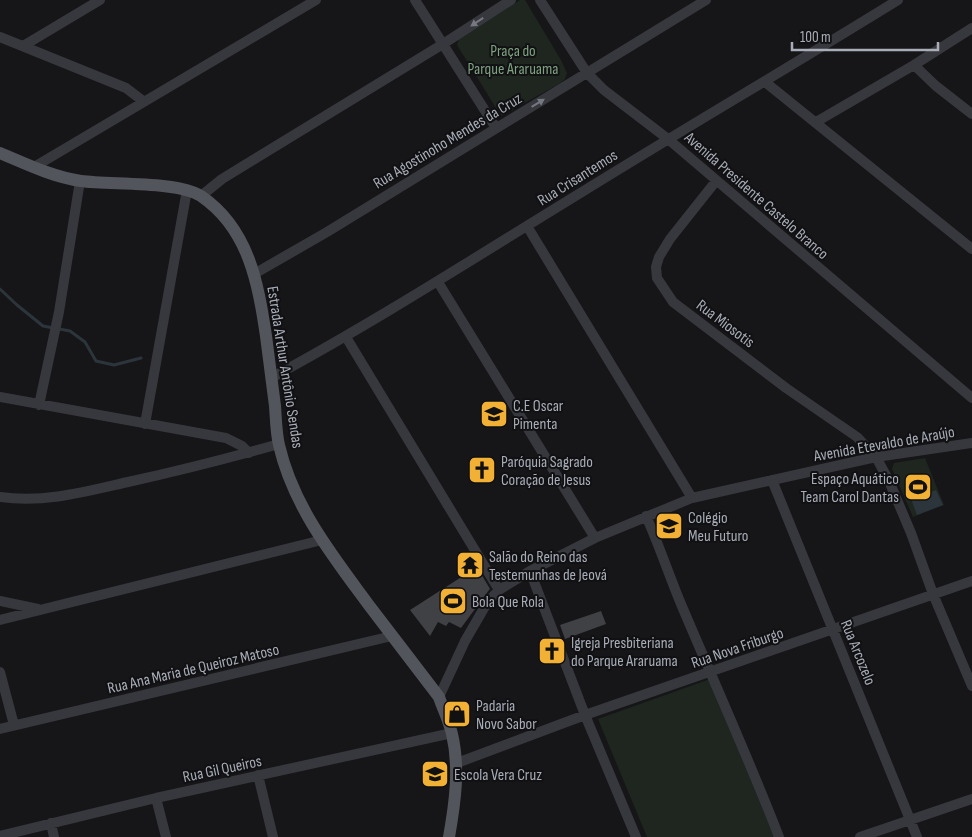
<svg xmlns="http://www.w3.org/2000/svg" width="972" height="837" viewBox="0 0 972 837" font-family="'Sofia Sans Condensed',sans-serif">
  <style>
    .green { fill: #1e261f }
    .water { fill: #2c353c }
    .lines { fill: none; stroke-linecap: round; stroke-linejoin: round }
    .stream { stroke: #2c353c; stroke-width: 3 }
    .building { fill: #404145 }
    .minor { stroke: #37383d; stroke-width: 10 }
    .major { stroke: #53555c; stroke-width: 12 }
    .oneway { fill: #757881 }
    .labels { text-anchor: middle; stroke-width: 4; stroke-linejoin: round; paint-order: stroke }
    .park-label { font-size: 16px; fill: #7fa381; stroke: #111113 }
    .street-label { font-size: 16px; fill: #a8adb8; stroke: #111113 }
    .poi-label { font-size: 16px; fill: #a8adb8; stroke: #111113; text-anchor: start }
  </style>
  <rect width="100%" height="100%" fill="#161618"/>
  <path class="green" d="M 520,0 L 525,0 L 561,60 L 567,73 L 565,79 L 559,84 L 501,116 L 457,45 L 459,39 Z
    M 925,458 L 944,505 L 913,517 L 892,469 L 894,463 Z
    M 710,679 L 774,837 L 647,837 L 598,719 Z"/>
  <path class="water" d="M 936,490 L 943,505 L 917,515 L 911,499 Z"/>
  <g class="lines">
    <path class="stream" d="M 0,289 L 17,305 L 43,326 L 70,331 L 85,342 L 96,361 L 114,365 L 141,358"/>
  </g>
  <path class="building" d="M 477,567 L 490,589 L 489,590 L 461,628 L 449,622 L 446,626 L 438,622 L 430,636 L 410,610 Z
    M 601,611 L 606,624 L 565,639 L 560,625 Z"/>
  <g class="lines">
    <path class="minor" d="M 415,0 L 496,128
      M 540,0 L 587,73 L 604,90 L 668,139 L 972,398
      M 0,37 L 126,88 L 143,101
      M 23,46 L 100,0
      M 914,65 L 936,86 L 972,114
      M 765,82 L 972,249
      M 816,122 L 914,65 L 972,28
      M 34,167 L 316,0
      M 716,181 L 670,239 L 659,257 L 656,267 L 657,278 L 673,302 L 786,388 L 857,437 L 876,457 L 889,481 L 911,533 L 933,594 L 972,686
      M 201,196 L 222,179 L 443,44 L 511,0
      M 527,226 L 692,498
      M 254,274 L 327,232 L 706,0
      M 438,282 L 595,538
      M 346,337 L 499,590
      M 271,378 C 378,320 479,255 582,192 C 687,127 793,65 898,0
      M 0,397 L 226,438 L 242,446 L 249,453
      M 39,405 L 59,312 L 80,181
      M 145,424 L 187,190
      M 772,480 L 917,837
      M 0,497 C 45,503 84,492 128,482 C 178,471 229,458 279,444
      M 646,516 C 659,545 669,575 681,604 C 714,682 749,759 779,837
      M 530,571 L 585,715 L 636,837
      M 0,601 L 38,609
      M 0,620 L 322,540
      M 0,672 L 14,725
      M 439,697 L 465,641 L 487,603 L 499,590 L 530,571 L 595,538 L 692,498 L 876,457 L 972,443
      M 0,729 L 392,636
      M 457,763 L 585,715 L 972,581
      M 258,775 L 273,837
      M 156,798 L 166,837
      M 51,823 L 54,837
      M 0,836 L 156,798 L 452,733
      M 860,837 L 972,799"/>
    <path class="major" d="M 0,153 C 26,164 53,177 81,181 C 111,185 178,181 201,196 C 249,229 258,283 266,336 C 269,360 272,383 275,406 C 276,419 276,432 279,445 C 293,506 332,555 368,604 C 392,635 415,666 439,697 C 443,709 449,721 452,734 C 460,768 455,803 449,837"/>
  </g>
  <defs><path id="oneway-solid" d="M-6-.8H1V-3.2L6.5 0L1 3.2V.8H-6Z" transform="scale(1.25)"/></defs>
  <g class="oneway">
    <use href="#oneway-solid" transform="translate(477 22) rotate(147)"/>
    <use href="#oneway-solid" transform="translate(538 103) rotate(-31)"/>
  </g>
  <defs>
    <g id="school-square" transform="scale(1.4375)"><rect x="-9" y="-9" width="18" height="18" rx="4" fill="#f2b134" stroke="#111113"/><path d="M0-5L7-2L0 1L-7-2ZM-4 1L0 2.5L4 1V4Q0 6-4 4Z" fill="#111"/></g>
    <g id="church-square" transform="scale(1.4375)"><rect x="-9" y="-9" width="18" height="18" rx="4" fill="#f2b134" stroke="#111113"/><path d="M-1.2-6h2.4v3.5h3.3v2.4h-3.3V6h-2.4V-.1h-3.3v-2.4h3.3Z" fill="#111"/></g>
    <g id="stadium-square" transform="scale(1.4375)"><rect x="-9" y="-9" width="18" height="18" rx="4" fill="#f2b134" stroke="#111113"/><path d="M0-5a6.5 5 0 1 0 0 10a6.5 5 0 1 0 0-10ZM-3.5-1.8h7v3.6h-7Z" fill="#111"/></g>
    <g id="temple-square" transform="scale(1.4375)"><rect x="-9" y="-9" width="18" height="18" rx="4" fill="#f2b134" stroke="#111113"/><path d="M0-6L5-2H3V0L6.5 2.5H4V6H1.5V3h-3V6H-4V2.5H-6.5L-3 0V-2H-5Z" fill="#111"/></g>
    <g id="shop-square" transform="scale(1.4375)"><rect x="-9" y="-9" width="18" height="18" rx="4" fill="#f2b134" stroke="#111113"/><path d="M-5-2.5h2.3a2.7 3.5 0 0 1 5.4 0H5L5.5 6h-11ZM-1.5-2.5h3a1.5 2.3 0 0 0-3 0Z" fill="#111"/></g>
  </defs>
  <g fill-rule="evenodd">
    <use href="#school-square" x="494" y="414"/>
    <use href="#church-square" x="482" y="470"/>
    <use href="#stadium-square" x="918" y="487"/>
    <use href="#school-square" x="669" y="526"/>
    <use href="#temple-square" x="470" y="565"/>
    <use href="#stadium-square" x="453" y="601"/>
    <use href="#church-square" x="552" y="651"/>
    <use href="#shop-square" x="457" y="714"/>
    <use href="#school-square" x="435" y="774"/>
  </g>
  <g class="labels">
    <g class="park-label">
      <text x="513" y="56">Praça do<tspan x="513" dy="18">Parque Araruama</tspan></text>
    </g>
    <g class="street-label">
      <text transform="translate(447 140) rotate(-31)" y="6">Rua Agostinoho Mendes da Cruz</text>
      <text transform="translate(577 177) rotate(-32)" y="6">Rua Crisantemos</text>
      <text transform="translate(757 195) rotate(41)" y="6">Avenida Presidente Castelo Branco</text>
      <text transform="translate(726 323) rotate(37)" y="6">Rua Miosotis</text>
      <text transform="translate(286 367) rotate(81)" y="6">Estrada Arthur Antônio Sendas</text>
      <text transform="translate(884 443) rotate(-10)" y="6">Avenida Etevaldo de Araújo</text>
      <text transform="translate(737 647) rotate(-19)" y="6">Rua Nova Friburgo</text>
      <text transform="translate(859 652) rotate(68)" y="6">Rua Arcozelo</text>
      <text transform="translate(193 668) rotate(-13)" y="6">Rua Ana Maria de Queiroz Matoso</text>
      <text transform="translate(222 768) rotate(-12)" y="6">Rua Gil Queiros</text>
    </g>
    <g class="poi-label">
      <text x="513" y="411">C.E Oscar<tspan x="513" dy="18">Pimenta</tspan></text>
      <text x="501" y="467">Paróquia Sagrado<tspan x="501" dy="18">Coração de Jesus</tspan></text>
      <text x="899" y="484" text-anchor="end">Espaço Aquático<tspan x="899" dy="18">Team Carol Dantas</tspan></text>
      <text x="688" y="523">Colégio<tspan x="688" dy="18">Meu Futuro</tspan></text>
      <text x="489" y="562">Salão do Reino das<tspan x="489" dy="18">Testemunhas de Jeová</tspan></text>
      <text x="472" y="607">Bola Que Rola</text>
      <text x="571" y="648">Igreja Presbiteriana<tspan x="571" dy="18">do Parque Araruama</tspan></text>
      <text x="476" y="711">Padaria<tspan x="476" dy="18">Novo Sabor</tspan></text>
      <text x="454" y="780">Escola Vera Cruz</text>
    </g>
  </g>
  <path d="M792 42v8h146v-8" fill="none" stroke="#a8adb8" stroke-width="2.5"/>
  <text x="800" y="42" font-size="15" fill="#a8adb8" stroke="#111113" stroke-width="4" paint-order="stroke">100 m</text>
</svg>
